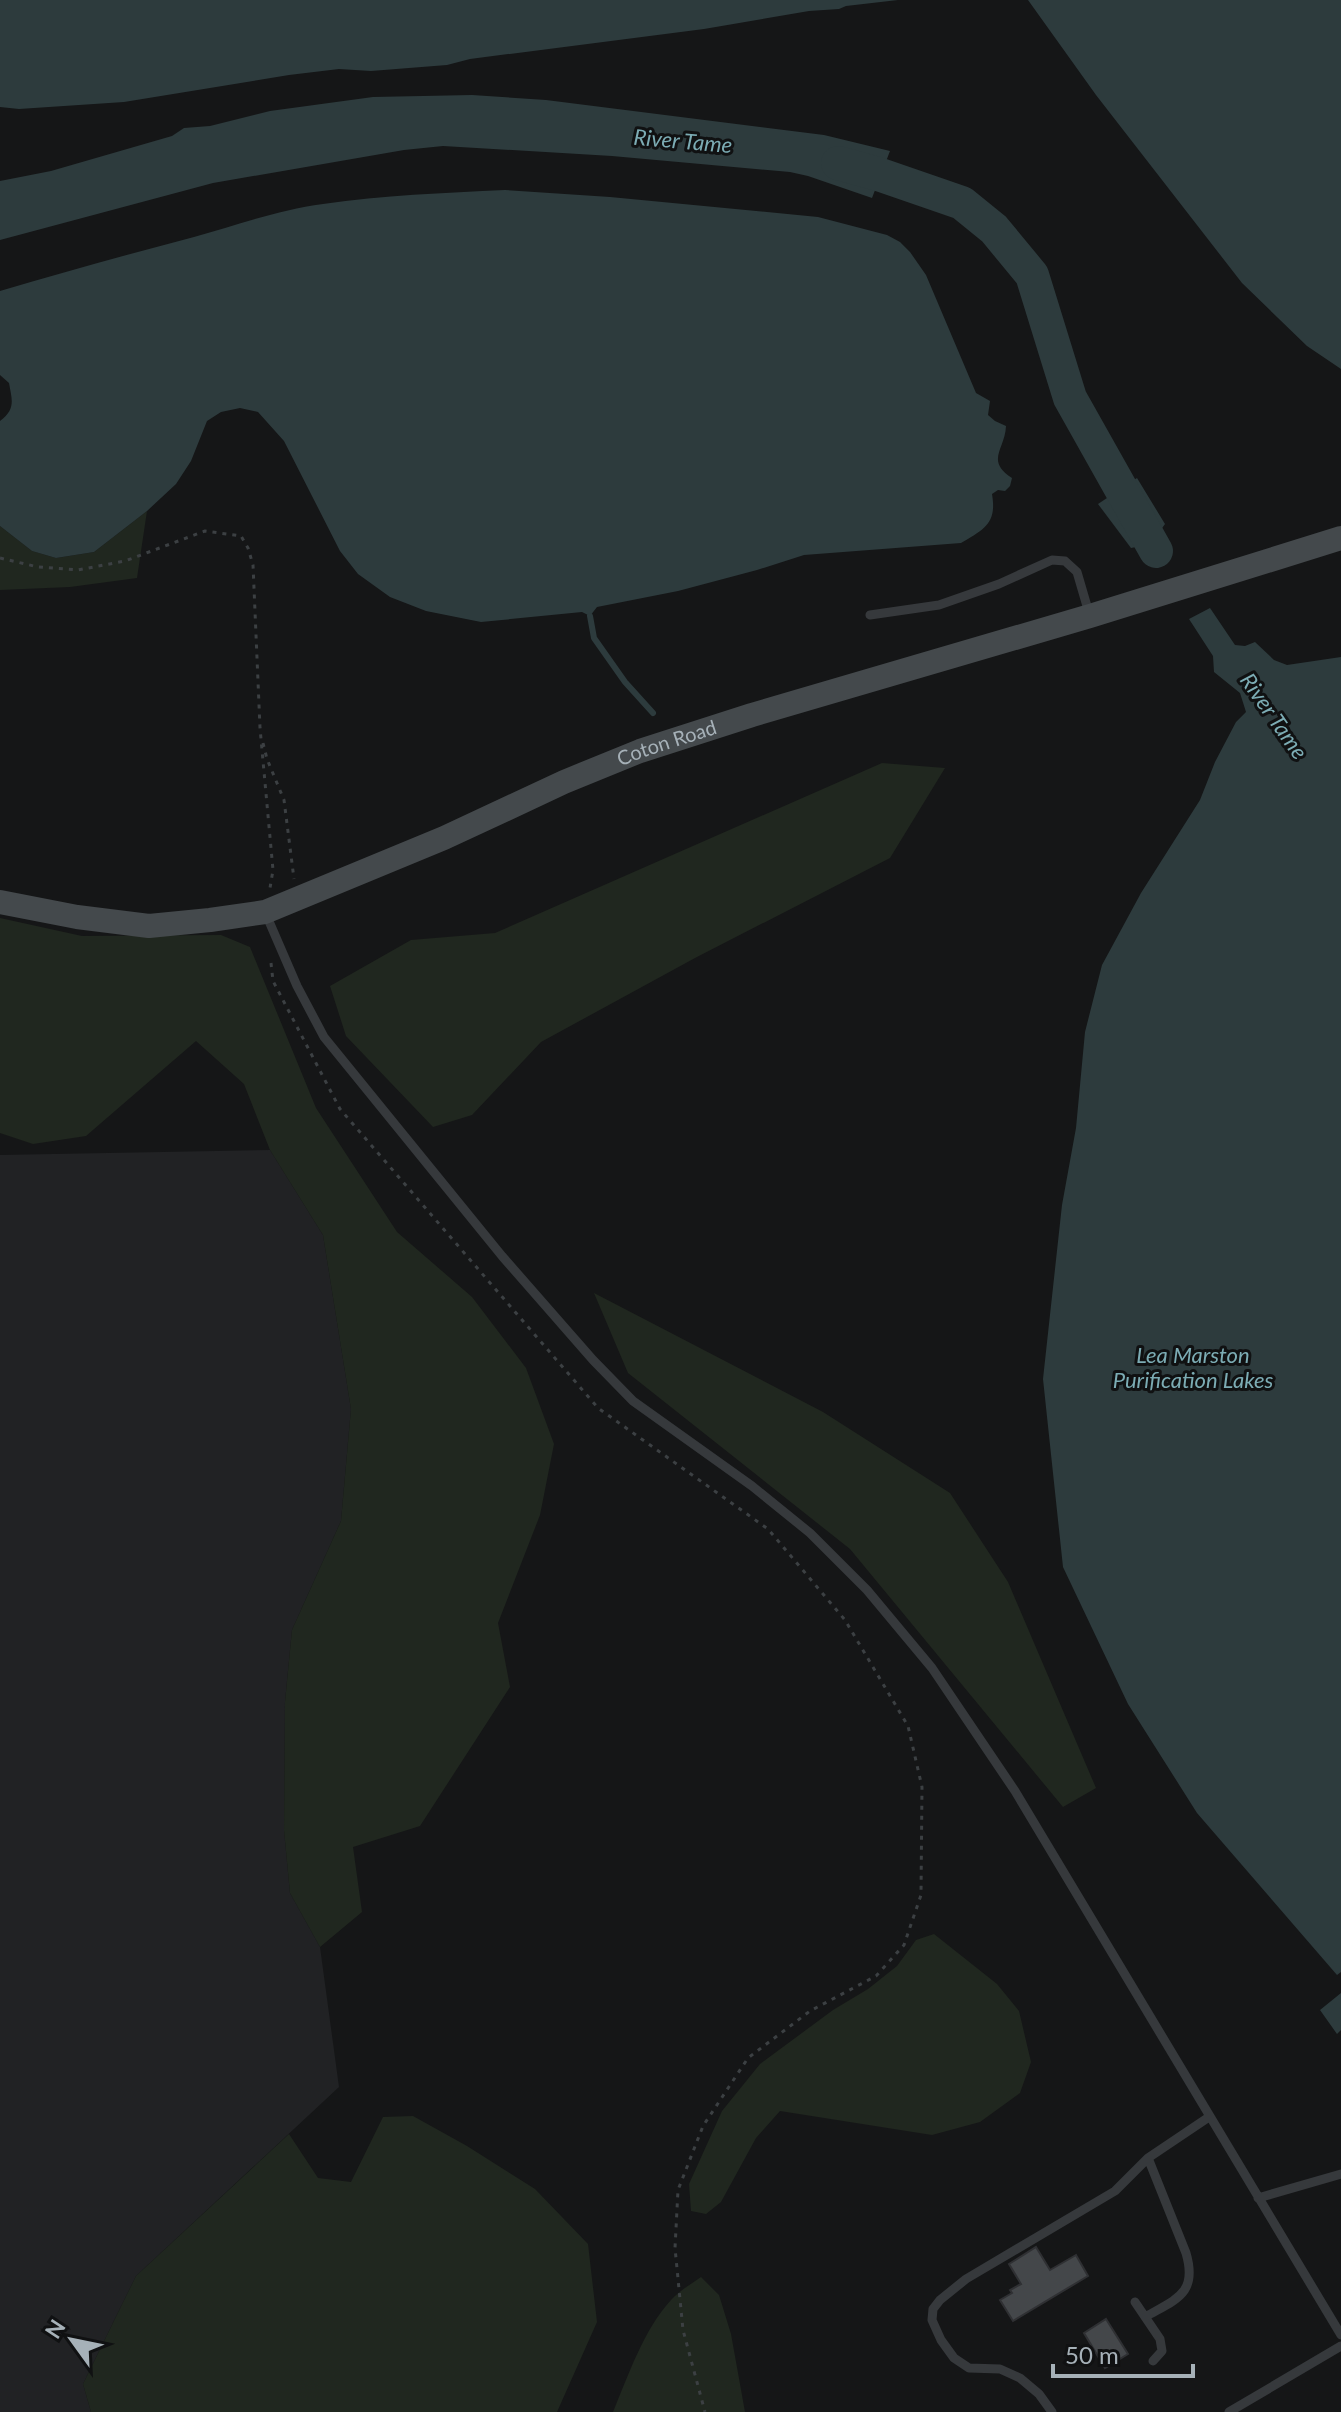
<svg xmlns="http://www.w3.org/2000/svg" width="1341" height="2412" viewBox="0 0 1341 2412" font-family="Lato,sans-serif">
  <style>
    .built { fill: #212224 }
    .green { fill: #20271f }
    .water { fill: #2d3b3d }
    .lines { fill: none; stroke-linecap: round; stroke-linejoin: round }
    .stream { stroke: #2d3b3d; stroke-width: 6 }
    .river { stroke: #2d3b3d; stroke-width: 34 }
    .building { fill: #44474a; stroke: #2f3033; stroke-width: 2 }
    .path { stroke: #3c4043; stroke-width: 3; stroke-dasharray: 4 6; stroke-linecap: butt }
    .lane { stroke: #36393c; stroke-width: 9 }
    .secondary { stroke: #44494c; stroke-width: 24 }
    .labels { text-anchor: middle; stroke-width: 6; stroke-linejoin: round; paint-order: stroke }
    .street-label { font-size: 20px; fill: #a6b1b8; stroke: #101112 }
    .water-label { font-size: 22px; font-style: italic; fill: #7cacb4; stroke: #101112 }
  </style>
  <rect width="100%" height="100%" fill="#151617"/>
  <path class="built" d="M 270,1150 L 323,1235 L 351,1409 L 341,1521 L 292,1630 L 285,1702 L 284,1830 L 290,1893 L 320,1947 L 339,2087 L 136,2276 L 83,2384 L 91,2412 L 0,2412 L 0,1155 Z"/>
  <path class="green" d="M 147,511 L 137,578 L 70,587 L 0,590 L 0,526 L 32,551 L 56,558 L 94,552 Z
    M 882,763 L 945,768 L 890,858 L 695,958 L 541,1042 L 472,1115 L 433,1127 L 346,1036 L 330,986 L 411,940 L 495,933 Z
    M 0,918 L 82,936 L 221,935 L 250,947 L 316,1108 L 397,1232 L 472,1297 L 526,1368 L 554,1444 L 540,1515 L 498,1623 L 510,1687 L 420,1826 L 353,1847 L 362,1912 L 320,1947 L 290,1893 L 284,1830 L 285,1702 L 292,1630 L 341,1521 L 351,1409 L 323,1235 L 270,1150 L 244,1084 L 196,1041 L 86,1136 L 33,1144 L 0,1133 Z
    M 594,1293 L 823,1412 L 950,1493 L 1008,1582 L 1096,1788 L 1063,1807 L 850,1549 L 628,1373 Z
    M 934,1934 L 997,1984 L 1019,2011 L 1031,2062 L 1020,2093 L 980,2122 L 932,2135 L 780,2111 L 756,2138 L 721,2202 L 706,2214 L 691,2211 L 689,2184 L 722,2111 L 760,2064 L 833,2010 L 868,1989 L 897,1966 L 916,1940 Z
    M 413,2116 L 467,2146 L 535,2189 L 588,2244 L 597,2322 L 557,2412 L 91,2412 L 83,2384 L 136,2276 L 289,2134 L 318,2178 L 351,2182 L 383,2117 Z
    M 701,2277 L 719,2295 L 731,2334 L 745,2412 L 613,2412 C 628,2376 644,2329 671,2300 C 679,2291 691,2284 701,2277 Z"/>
  <path class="water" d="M 0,0 L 898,0 L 846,6 L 839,9 L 809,11 L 704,29 L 470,59 L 447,65 L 371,71 L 339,69 L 289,75 L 124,102 L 19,109 L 0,107 Z
    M 1028,0 L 1341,0 L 1341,369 L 1307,346 L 1242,283 L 1096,95 Z
    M 472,95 L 546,100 L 824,135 L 890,151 L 872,198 L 808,176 L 790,172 L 612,156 L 443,146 L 404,150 L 213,183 L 0,240 L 0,181 L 51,171 L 172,136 L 184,128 L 210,126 L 270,111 L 373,97 Z
    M 505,190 L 610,197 L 818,217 L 887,235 L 900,242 L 910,252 L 926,275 L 976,393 L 990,401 L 988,415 L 995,421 L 1006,426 C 1005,450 985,460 1012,478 L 1010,486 L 1005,491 L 998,490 L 992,494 C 997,523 985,529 961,543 L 804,555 L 757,570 L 678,591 L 597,607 L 590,616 L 582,612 L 481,622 L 426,611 L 390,597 L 358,574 L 340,551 L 284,441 L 258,412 L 240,408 L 221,412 L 207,421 L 191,461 L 176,484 L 147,511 L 94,552 L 56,558 L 32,551 L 0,526 L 0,421 C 16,409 12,400 9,383 L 0,375 L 0,291 C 64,272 129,254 194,237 C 237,225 278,210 323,204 C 383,195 444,193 505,190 Z
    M 1137,478 L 1165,524 L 1160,531 L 1167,543 L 1147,557 L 1136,547 L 1131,548 L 1098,504 Z
    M 1210,608 L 1235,645 L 1245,646 L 1255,642 L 1274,660 L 1287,665 L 1341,657 L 1341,1972 L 1337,1975 L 1197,1813 L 1128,1704 L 1063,1567 L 1043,1379 L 1062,1205 L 1076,1128 L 1085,1032 L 1102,965 L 1141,893 L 1200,800 L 1215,762 L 1236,722 L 1246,712 L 1240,693 L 1214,672 L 1213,656 L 1189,619 Z
    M 1341,1993 L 1341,2030 L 1337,2034 L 1320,2010 Z"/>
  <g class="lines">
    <path class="stream" d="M 590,616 L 594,638 L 625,682 L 653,713"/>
    <path class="river" d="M 838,163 L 878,174 L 962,203 L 994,229 L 1032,275 L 1070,398 L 1156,551"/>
  </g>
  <path class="building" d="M 1036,2247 L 1050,2270 L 1076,2255 L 1088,2276 L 1013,2321 L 1000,2300 L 1012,2293 L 1010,2290 L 1021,2284 L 1009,2264 Z
    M 1106,2319 L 1128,2354 L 1105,2368 L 1084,2333 Z"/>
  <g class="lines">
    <path class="path" d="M 0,558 L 38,567 L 78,570 L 125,561 L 205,531 L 241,536 L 248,548 L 253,565 L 260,728 L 273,870 L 270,888
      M 263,743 L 267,759 L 284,800 L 294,879
      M 271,963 L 273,981 L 340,1109 L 598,1408 L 768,1529 L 845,1620 L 908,1726 L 922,1787 L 921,1895 L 904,1945 L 876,1976 L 810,2011 L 748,2058 L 703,2126 L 678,2190 L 675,2248 L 683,2330 L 705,2412"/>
    <path class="lane" d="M 870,615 L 939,605 L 999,584 L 1052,560 L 1065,561 L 1077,572 L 1089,613
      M 265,912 L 297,986 L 324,1037 L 502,1256 L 593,1360 L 633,1401 L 752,1486 L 810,1533 L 867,1590 L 932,1668 L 1015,1791 L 1341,2335
      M 1258,2198 L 1341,2174
      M 1135,2302 L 1160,2339 L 1162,2351 L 1153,2361
      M 1145,2317 C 1176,2299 1198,2294 1186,2253 L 1148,2158
      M 1052,2412 L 1039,2394 L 1020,2378 L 1000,2369 L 969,2368 L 954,2358 L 941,2340 L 932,2320 L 933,2309 L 940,2300 L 966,2279 L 1115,2191 L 1148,2158 L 1209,2117
      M 1229,2412 L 1341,2346"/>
    <path class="secondary" id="s1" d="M 0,902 L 77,917 L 149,926 L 210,920 L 265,912 L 444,838 L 564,782 L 640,751 L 752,715 L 1090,616 L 1341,538"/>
  </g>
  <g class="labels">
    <g class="street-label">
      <text dy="7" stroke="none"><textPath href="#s1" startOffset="704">Coton Road</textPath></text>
    </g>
    <g class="water-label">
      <text transform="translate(683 141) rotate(5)" y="8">River Tame</text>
      <text transform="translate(1274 716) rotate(55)" y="8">River Tame</text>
      <text x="1193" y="1363">Lea Marston<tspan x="1193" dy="25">Purification Lakes</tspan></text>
    </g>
  </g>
  <g transform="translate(72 2340) rotate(303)" stroke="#101112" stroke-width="6" paint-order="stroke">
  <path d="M0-6L14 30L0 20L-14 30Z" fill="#a6b1b8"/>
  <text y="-12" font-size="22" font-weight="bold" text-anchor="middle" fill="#a6b1b8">N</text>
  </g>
  <path d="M1053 2364v12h140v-12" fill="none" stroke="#a6b1b8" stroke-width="4"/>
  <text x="1065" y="2364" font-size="24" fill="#a6b1b8" stroke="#101112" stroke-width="6" paint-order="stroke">50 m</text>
</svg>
